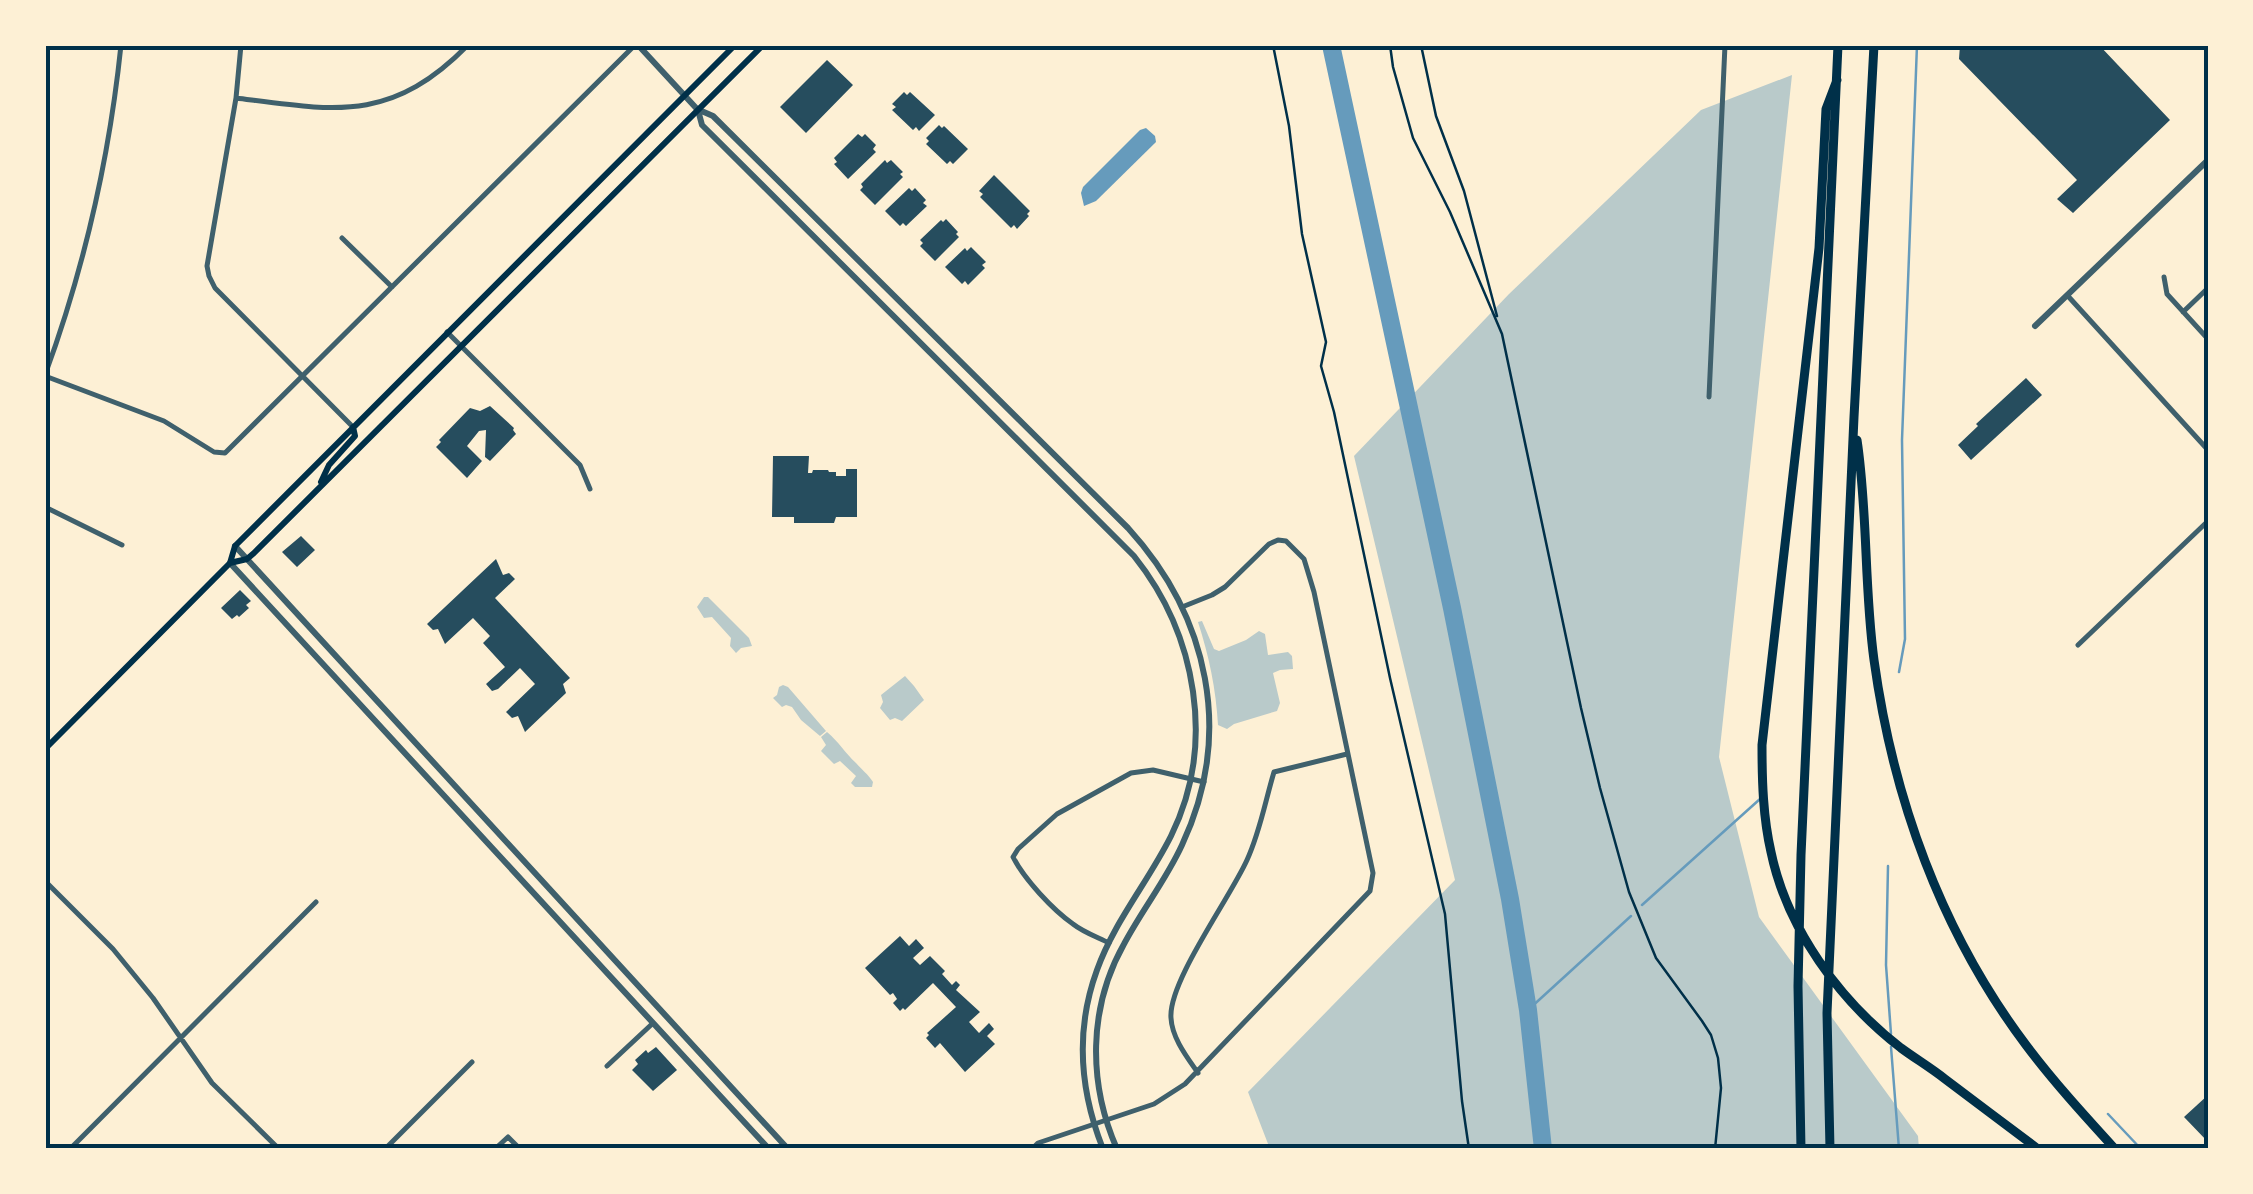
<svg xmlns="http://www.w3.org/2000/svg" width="2253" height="1194" viewBox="0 0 2253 1194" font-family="'Nunito Sans',sans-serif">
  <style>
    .green { fill: #b9caca }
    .water { fill: #669bbc }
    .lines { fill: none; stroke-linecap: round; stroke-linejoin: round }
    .stream { stroke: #669bbc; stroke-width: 2.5 }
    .river { stroke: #669bbc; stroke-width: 18 }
    .building { fill: #264d5e }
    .path { stroke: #003049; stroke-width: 2.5 }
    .minor { stroke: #3f606c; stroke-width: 5 }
    .tertiary { stroke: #3f606c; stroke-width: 6 }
    .secondary { stroke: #003049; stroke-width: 6 }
    .motorway { stroke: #003049; stroke-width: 9 }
    .neatline { fill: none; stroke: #003049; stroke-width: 4 }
  </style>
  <rect width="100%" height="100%" fill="#fdf0d5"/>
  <path class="green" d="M 1792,75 L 1719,757 L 1759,917 L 1918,1136 L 1919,1149 L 1270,1149 L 1248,1092 L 1455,880 L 1354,456 L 1509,294 L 1701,110 Z
    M 704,597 L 708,597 L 749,638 L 752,646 L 741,648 L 736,653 L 730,646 L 731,638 L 712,617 L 704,618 L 697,607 Z
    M 1202,621 L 1214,649 L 1219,651 L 1246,640 L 1259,631 L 1265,634 L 1268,655 L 1288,652 L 1292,656 L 1293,669 L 1280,670 L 1273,673 L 1280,703 L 1277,711 L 1234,724 L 1227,729 L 1218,725 C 1216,689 1209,656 1198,622 Z
    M 905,676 L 914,686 L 924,700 L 902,721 L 895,718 L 890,720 L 880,708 L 883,702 L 881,695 Z
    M 783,685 L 788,687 L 826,731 L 820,736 L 801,720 L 792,707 L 786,705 L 782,707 L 773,698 L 777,695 L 779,687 Z
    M 827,732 C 839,742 845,753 856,763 C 862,770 868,774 873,782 L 872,787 L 855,787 L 851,783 L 856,776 L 840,761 L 834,764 L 821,751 L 826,745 L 821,737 Z"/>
  <path class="water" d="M 1146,128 L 1155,136 L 1156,142 L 1096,201 L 1084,206 L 1081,193 L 1083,187 L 1140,130 Z"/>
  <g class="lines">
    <path class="stream" d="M 1899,672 L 1905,639 L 1902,440 L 1917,45
      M 1888,866 L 1886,965 L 1891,1034
      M 1642,905 L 1760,799
      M 1528,1010 L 1631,916
      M 1891,1047 L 1899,1149
      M 2108,1114 L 2141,1149"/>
    <path class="river" d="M 1331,45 L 1452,608 L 1510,899 L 1528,1010 L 1543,1149"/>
  </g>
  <path class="building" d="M 1960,45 L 2099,45 L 2170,120 L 2073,213 L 2057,199 L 2077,180 L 1959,59 Z
    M 827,60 L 853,85 L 806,133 L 780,107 Z
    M 904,92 L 907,95 L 910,92 L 935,115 L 919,131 L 916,127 L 913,130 L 892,110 L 896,107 L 892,104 Z
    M 939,125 L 942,128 L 944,126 L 968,149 L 953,164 L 950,161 L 947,164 L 926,144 L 929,141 L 926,138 Z
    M 858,134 L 862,137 L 865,134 L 876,145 L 873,149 L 876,152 L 848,179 L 834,164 L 837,162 L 834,158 Z
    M 885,160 L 887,163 L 891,160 L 903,172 L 900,174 L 903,177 L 875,205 L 860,190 L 863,187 L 861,184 Z
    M 994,175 L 1030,211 L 1027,214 L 1029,216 L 1017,229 L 1014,225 L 1011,228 L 980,197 L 983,194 L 979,191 Z
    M 909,188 L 912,191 L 915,188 L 926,200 L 923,203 L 927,206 L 906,226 L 903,223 L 900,226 L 885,211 Z
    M 946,219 L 958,232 L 956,234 L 959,237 L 935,261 L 920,246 L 923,243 L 920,240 L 941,220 L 943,222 Z
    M 971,247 L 986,262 L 982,265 L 985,268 L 968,285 L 965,281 L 962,284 L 945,267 L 965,248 L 967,251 Z
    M 2026,378 L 2042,395 L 1971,460 L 1958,445 L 1978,426 L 1976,424 Z
    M 490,406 L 514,428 L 513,430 L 516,434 L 490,461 L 485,457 L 486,430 L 479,431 L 467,446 L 482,461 L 467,478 L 436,447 L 441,442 L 439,440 L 470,408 L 480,411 Z
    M 773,456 L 809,456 L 808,473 L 812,473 L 813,470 L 828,470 L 829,472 L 836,472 L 836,476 L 846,476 L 846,469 L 857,469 L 857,517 L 836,517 L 834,523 L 794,523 L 794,517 L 772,517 Z
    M 301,536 L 315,550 L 297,567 L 282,552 Z
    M 496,559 L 503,575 L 509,573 L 515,579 L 495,598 L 570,678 L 563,684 L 566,693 L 525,732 L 518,716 L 512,718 L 506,712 L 535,684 L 520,668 L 498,689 L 492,691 L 486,684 L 505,667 L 483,643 L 490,636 L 473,618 L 445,644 L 438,629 L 433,630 L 427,624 Z
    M 240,590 L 251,601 L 246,605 L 249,608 L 239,617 L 237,615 L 232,619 L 221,608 Z
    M 900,936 L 909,946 L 916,939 L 924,948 L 913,958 L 920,965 L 930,956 L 945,971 L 942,974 L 952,985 L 956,981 L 960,985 L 956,990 L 980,1012 L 969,1022 L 979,1033 L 989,1023 L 994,1029 L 987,1036 L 995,1044 L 965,1072 L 940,1043 L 935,1048 L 926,1038 L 929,1035 L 927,1033 L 956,1007 L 933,983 L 905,1010 L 903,1008 L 900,1011 L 893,1003 L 897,999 L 893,993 L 890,995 L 865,968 Z
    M 656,1047 L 677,1070 L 653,1091 L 632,1070 L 638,1064 L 635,1060 L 646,1050 L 648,1053 Z
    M 2208,1095 L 2208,1142 L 2184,1117 Z"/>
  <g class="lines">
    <path class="path" d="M 1273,45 L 1289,126 L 1302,234 L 1326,342 L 1321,366 L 1334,412 L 1390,678 L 1445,914 L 1462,1101 L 1469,1149
      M 1390,45 L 1393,67 L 1413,138 L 1450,212 L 1502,334 L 1581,708 L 1600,788 L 1629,892 L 1656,958 L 1702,1021 L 1711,1035 L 1718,1058 L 1721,1088 L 1715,1149
      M 1421,45 L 1436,116 L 1464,191 L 1497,316"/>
    <path class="minor" d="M 241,45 L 236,98 L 207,266 L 209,276 L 215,288 L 353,427
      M 236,98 C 337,111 391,123 468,45
      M 342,238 L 392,287
      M 2164,277 L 2167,294 L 2208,339
      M 2067,295 L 2208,450
      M 2183,312 L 2208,288
      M 447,332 L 580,465 L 590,489
      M 45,375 C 85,266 109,161 121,45
      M 45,376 L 164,421 L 214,452 L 225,453 L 635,45
      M 1709,397 L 1725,45
      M 45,507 L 122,545
      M 2078,645 L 2208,521
      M 45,881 L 113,949 L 153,998 L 212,1083 L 279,1149
      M 1109,943 C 1097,937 1083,932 1073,924 C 1053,910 1024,879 1013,857 L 1018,849 L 1057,814 L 1131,773 L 1153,770 L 1204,782
      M 607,1066 L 652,1024
      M 1198,1073 C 1187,1057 1172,1038 1171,1018 C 1168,982 1230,898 1247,860 C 1260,832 1265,802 1274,772 L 1347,754
      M 70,1149 L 316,902
      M 385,1149 L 472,1062
      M 495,1149 L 508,1137 L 520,1149
      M 1032,1149 L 1038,1143 L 1154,1104 L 1185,1084 L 1370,891 L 1373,873 L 1314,592 L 1304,559 L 1286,541 L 1278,540 L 1269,544 L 1225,587 L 1212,595 L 1182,607"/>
    <path class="tertiary" d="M 638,45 L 697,109 L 713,116 L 1128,528 C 1209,617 1234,734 1182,845 C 1166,880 1142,910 1124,944 C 1088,1008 1088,1083 1117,1149
      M 698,110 L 702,125 L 1134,556 C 1197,635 1216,745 1171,836 C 1148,882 1114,922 1097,970 C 1075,1030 1080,1091 1103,1149
      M 2035,326 L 2208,160
      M 235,546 L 788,1149
      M 230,563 L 769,1149"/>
    <path class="secondary" d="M 321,482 L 329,465 L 355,436 L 353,427
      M 230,563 L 247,559 L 254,553 L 763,45
      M 45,749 L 230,563 L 235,546 L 735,45"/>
    <path class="motorway" d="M 1837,80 L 1826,109 L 1819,248 L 1762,745 C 1762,781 1763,817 1771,852 C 1787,929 1840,1001 1901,1048 C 1916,1059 1931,1068 1945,1079 C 1976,1102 2007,1126 2038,1149
      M 1857,440 C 1868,513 1864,587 1874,660 C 1893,798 1941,932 2026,1045 C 2053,1081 2084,1115 2115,1149
      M 1801,1149 L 1798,986 L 1801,855 L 1838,45
      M 1830,1149 L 1827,1013 L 1854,417 L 1874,45"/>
  </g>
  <rect width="2253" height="1194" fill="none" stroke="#fdf0d5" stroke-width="95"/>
  <rect x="48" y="48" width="2158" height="1098" class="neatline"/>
</svg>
